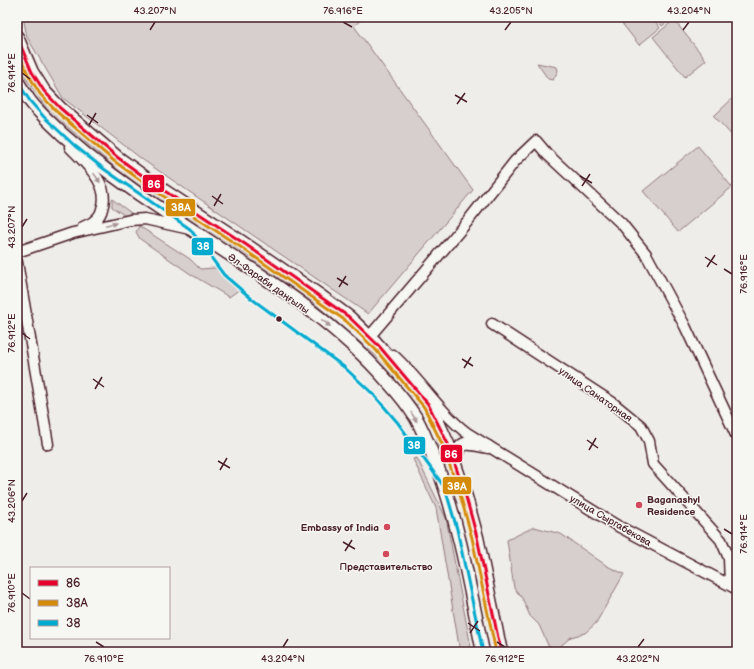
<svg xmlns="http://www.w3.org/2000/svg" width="754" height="669" viewBox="0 0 754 669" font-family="'Balsamiq Sans',sans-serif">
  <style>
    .green { fill: #d7cfce; stroke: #90777c }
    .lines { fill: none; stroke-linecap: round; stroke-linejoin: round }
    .minor-casing { stroke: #4a1f2b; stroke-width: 13 }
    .major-casing { stroke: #4a1f2b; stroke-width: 15 }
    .minor { stroke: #f6f6f2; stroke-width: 10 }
    .major { stroke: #f6f6f2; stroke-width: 12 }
    .bus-1-casing { stroke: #f6f6f2; stroke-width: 6 }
    .bus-2-casing { stroke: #f6f6f2; stroke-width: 6 }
    .bus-3-casing { stroke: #f6f6f2; stroke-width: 6 }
    .bus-1 { stroke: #e4002b; stroke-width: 3 }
    .bus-2 { stroke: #d48b09; stroke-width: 3 }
    .bus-3 { stroke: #00a9ce; stroke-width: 3 }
    .oneway { fill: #a99598 }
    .ticks { fill: none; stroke: #4a1f2b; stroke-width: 1.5 }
    .bus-dot { fill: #4a1f2b; stroke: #f6f6f2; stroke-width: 1.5 }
    .poi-dot { fill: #d1495b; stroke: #f6f6f2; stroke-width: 1.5 }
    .labels { text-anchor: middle; stroke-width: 3; stroke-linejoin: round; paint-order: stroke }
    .street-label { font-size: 10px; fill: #4a1f2b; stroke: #f6f6f2 }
    .poi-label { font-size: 10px; font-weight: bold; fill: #4a1f2b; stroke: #f6f6f2; text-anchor: start }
    .line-badge { stroke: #f6f6f2; stroke-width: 1.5 }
    .badge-label { font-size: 11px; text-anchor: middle; font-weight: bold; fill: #fff }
    .neatline { fill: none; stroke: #4a1f2b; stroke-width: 1.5 }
    .ticks-label { font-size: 10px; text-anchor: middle; fill: #4a1f2b }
  </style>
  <rect width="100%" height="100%" fill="#efedea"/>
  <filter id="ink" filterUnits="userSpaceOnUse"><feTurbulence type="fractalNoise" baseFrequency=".025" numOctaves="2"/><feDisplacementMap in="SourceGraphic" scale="8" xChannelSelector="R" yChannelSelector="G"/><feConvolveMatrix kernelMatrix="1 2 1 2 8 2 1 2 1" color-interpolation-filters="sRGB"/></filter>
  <g filter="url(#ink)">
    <path class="green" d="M 23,17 L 364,17 L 354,26 L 473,190 L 368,314 L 143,160 L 63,98 L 27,37 Z
      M 617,17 L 652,17 L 660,28 L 639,45 Z
      M 655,17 L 674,17 L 662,26 Z
      M 674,20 L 706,60 L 685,77 L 653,37 Z
      M 17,53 L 18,57 L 52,108 L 133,175 L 312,301 L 381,360 L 420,404 L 416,405 L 378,361 L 311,304 L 130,180 L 48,111 L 17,65 Z
      M 537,63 L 557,67 L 558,71 L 553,80 L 548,79 Z
      M 734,97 L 737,100 L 737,141 L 714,116 Z
      M 698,146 L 732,187 L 678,232 L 643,191 Z
      M 112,199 L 138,218 L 127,217 L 112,207 Z
      M 139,226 L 190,259 L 200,269 L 215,268 L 240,289 L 229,297 L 192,275 L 140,239 L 136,232 Z
      M 438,436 L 472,528 L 498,652 L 495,652 L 469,529 L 446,462 L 436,438 Z
      M 417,458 L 446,518 L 472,652 L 460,652 L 436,508 L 413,459 Z
      M 534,527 L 561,534 L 607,566 L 624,574 L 596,623 L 585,633 L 571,637 L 556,650 L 548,645 L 539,625 L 530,616 L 522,598 L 514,588 L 507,540 Z"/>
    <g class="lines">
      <g class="minor-casing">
        <path id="minor" d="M 70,147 C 85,163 111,184 102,209 C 101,214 98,218 94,221 C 91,224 87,225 83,227
          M 17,252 L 73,233 L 130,220 L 145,219 L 190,229
          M 17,262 L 48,444
          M 492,324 L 613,403 L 641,426 L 649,441 L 653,464 L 721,540 L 729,558 L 730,585
          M 376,341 L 370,336 L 467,222 L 515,161 L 536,141 L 547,154 L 622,224 L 646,254 L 685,326 L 737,437
          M 393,355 C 420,379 438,411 467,433 L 616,525 L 737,589"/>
      </g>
      <g class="major-casing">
        <path id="major" d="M 17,37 L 32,72 L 44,91 L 60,108 L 117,157 L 154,184 L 245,244 L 322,297 L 349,317 L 379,346 L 428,404 L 438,422 L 448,444 L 466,497 L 477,537 L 501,652
          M 17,81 C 21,87 25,94 30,101 C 39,113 51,123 62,134 C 95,163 130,189 167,213 C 243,265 327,311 388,382 C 398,393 408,405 416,418 C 425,434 431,451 438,468 C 460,528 470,590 483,652
          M 454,461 C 460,438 468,443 488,447"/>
      </g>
      <use href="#minor" class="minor"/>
      <use href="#major" class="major"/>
      <g class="bus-1-casing">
        <path id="bus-1" d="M 17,37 L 32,72 L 44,91 L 60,108 L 117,157 L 154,184 L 245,244 L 349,317 L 379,346 L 428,404 L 448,444 L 466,497 L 477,537 L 501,652"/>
      </g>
      <g class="bus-2-casing">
        <path id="bus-2" d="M 17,50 L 28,74 L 40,94 L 57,112 L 114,161 L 151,188 L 242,248 L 346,321 L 375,349 L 424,407 L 443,446 L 461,498 L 472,538 L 496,652"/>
      </g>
      <g class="bus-3-casing">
        <path id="bus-3" d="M 17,81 L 30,101 L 44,117 L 75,146 L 104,169 L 190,229 L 224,275 L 252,299 L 344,367 L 374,395 L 398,423 L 445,488 L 457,529 L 483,652"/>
      </g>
      <use href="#bus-1" class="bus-1"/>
      <use href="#bus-2" class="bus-2"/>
      <use href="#bus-3" class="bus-3"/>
    </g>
    <defs><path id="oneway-solid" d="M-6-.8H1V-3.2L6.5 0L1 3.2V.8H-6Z"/></defs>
    <g class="oneway">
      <use href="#oneway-solid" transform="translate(97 178) rotate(55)"/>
      <use href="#oneway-solid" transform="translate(111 224) rotate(-12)"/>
      <use href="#oneway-solid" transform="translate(326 323) rotate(38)"/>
      <use href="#oneway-solid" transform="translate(414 417) rotate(58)"/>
    </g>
  </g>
  <path class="ticks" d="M 343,22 L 352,27M 150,30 L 155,22M 505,30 L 511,22M 683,30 L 689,22M 22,73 L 30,79M 455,95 L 467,102M 457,104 L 465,93M 87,115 L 98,123M 89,125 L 96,113M 580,176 L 592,183M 582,186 L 590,174M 212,196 L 223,204M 214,206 L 221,194M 22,227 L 27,219M 705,257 L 717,265M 707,267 L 715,255M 724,269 L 732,274M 337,278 L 348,285M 339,287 L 346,276M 22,333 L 30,339M 462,359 L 473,366M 464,368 L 471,357M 93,379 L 104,387M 95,389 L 102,377M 587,440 L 598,448M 589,450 L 596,438M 218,461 L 230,468M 220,470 L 227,458M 22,501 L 27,493M 724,529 L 732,534M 343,542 L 355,549M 345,551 L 352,540M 22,593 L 30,599M 468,623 L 480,631M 470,633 L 478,621M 96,642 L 104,647M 497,642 L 505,647M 283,647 L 288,639M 638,647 L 644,639"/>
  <circle class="bus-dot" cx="279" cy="319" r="3.5"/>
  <g class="poi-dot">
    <circle cx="639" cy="505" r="4"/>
    <circle cx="387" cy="527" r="4"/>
    <circle cx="386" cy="554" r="4"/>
  </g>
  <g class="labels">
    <g class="street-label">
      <text transform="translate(269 283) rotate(35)" y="4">Әл-Фараби даңғылы</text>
      <text transform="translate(596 394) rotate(35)" y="4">улица Санаторная</text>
      <text transform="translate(611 520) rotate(30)" y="4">улица Сыргабекова</text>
    </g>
    <g class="poi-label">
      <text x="647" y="503">Baganashyl<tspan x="647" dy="12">Residence</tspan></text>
      <text x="379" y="531" text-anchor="end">Embassy of India</text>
      <text x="386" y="570" text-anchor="middle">Представительство</text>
    </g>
  </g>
  <g class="line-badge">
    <rect x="142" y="174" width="23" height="19" rx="4" fill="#e4002b"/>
    <rect x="165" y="198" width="31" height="19" rx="4" fill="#d48b09"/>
    <rect x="191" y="237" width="23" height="19" rx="4" fill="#00a9ce"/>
    <rect x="403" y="436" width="23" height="19" rx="4" fill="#00a9ce"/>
    <rect x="440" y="444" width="23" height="19" rx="4" fill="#e4002b"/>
    <rect x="442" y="476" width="30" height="19" rx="4" fill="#d48b09"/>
  </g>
  <g class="badge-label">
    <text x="154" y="188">86</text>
    <text x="181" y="211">38А</text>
    <text x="203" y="250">38</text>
    <text x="414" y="449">38</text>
    <text x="451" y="458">86</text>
    <text x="457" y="490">38А</text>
  </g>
  <rect width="754" height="669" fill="none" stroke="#f6f6f2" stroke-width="44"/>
  <rect x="30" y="567" width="140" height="72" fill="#f6f6f2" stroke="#b1a0a2"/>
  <rect x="38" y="580" width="20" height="6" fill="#e4002b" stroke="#b1a0a2"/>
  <text x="66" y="587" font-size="12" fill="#4a1f2b">86</text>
  <rect x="38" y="600" width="20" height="6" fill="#d48b09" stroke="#b1a0a2"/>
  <text x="66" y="607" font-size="12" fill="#4a1f2b">38А</text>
  <rect x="38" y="620" width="20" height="6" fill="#00a9ce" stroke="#b1a0a2"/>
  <text x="66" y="627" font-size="12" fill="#4a1f2b">38</text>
  <rect x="22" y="22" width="710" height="625" class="neatline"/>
  <g class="ticks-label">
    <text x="155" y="14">43.207°N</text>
    <text x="343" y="14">76.916°E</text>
    <text x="511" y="14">43.205°N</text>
    <text x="689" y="14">43.204°N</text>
    <text transform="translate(11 73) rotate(-90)" y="4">76.914°E</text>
    <text transform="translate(11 227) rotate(-90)" y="4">43.207°N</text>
    <text transform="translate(743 274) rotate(-90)" y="4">76.916°E</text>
    <text transform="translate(11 333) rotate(-90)" y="4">76.912°E</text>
    <text transform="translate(11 501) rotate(-90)" y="4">43.206°N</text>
    <text transform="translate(743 534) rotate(-90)" y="4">76.914°E</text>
    <text transform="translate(11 593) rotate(-90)" y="4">76.910°E</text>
    <text x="104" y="662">76.910°E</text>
    <text x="283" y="662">43.204°N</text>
    <text x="505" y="662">76.912°E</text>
    <text x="638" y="662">43.202°N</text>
  </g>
</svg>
